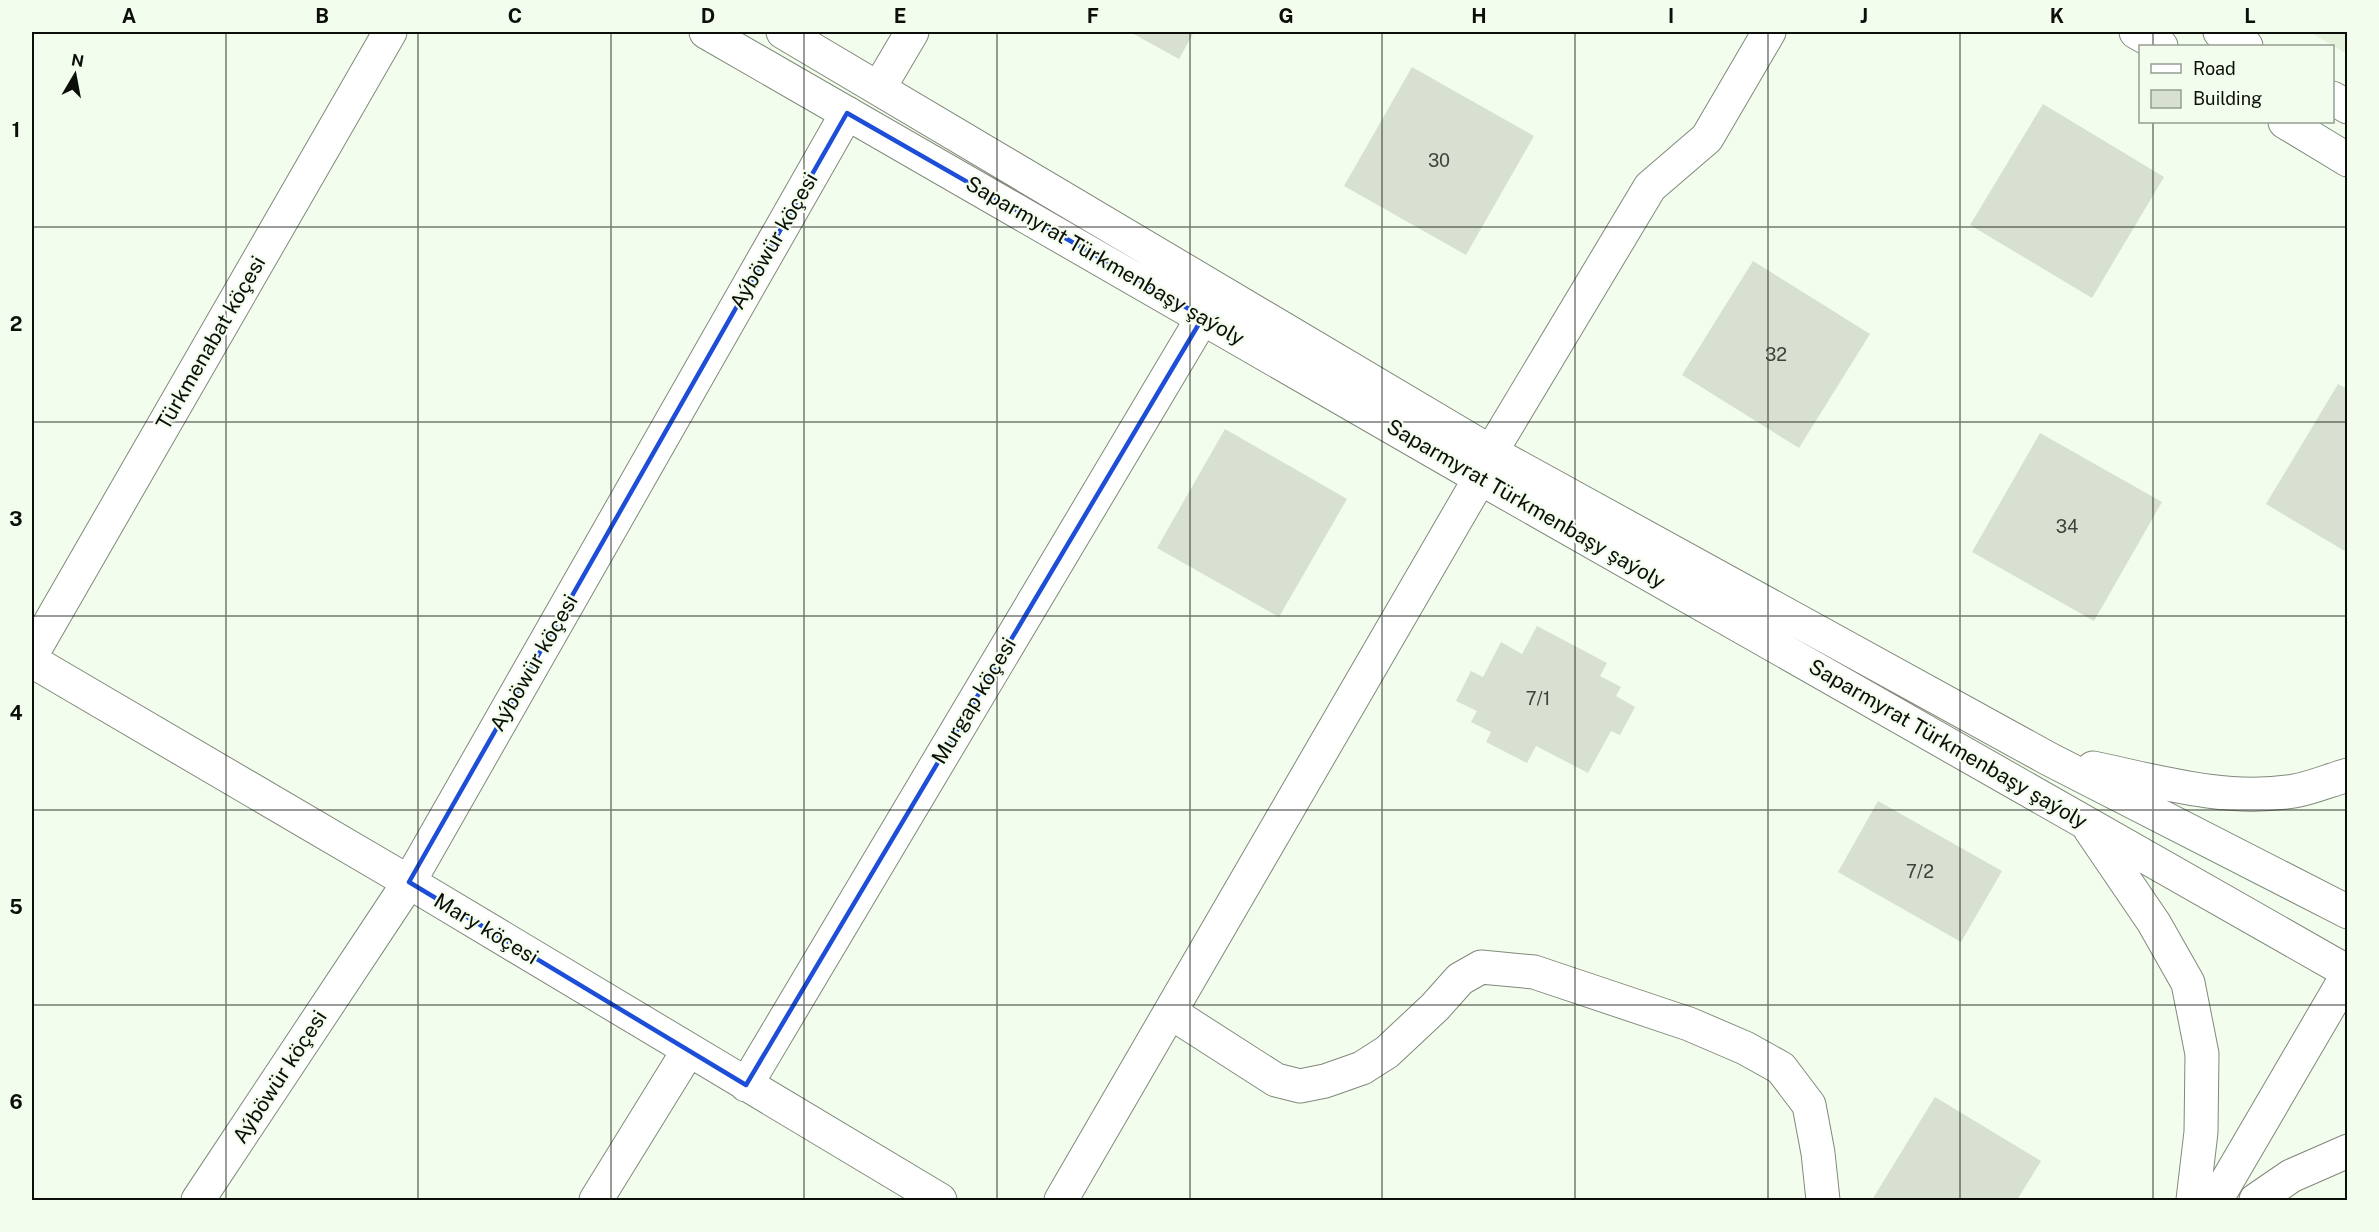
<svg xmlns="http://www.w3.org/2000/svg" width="2379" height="1232" viewBox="0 0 2379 1232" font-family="'Public Sans',sans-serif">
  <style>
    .built { fill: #e5f3dd }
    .building { fill: #d7e0d1 }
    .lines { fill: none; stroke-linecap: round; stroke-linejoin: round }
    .street-casing { stroke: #80897b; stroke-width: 35 }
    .secondary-casing { stroke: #80897b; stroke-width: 35 }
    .street { stroke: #fff; stroke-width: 33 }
    .secondary { stroke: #fff; stroke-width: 33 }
    .marked { fill: none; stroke: #1d4ed8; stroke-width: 4.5; stroke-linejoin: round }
    .grid { fill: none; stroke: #0b0e09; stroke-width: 1.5; stroke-opacity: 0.55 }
    .labels { text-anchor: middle; stroke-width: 4.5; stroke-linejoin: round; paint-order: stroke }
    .number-label { font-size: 18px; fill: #3e423b }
    .street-label { font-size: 21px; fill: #0b0e09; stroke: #f3fded }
    .neatline { fill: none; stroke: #0b0e09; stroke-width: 2 }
    .grid-label { font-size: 20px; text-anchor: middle; font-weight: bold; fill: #0b0e09 }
  </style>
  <rect width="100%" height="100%" fill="#f3fded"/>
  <path class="built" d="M 2310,32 L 2347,32 L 2347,54 Z"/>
  <path class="building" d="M 1130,32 L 1194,32 L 1179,59 Z
    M 1412,67 L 1534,136 L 1466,255 L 1344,186 Z
    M 2043,104 L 2164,177 L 2092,298 L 1970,225 Z
    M 1753,261 L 1870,334 L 1799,448 L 1682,375 Z
    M 2338,384 L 2348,389 L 2348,553 L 2266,504 Z
    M 1225,429 L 1347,499 L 1279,617 L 1157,548 Z
    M 2040,433 L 2162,502 L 2094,621 L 1972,552 Z
    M 1537,626 L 1607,663 L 1600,676 L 1621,687 L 1616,696 L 1635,707 L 1620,735 L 1611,731 L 1588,773 L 1536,746 L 1527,763 L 1486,742 L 1491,732 L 1471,722 L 1477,711 L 1456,701 L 1471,671 L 1483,677 L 1501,642 L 1522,654 Z
    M 1878,801 L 2002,871 L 1961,942 L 1838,872 Z
    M 1935,1097 L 2041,1161 L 2017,1200 L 1872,1200 Z"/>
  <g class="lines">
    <g class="street-casing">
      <path id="street" d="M 879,88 L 912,32
        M 32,654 L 390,32
        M 32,661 L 409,882 L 940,1200
        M 1170,1012 L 1276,1080 L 1300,1086 L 1325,1081 L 1362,1068 L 1387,1052 L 1435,1007 L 1460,979 L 1481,967 L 1534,972 L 1689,1024 L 1745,1048 L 1781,1068 L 1809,1105 L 1818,1153 L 1823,1200
        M 746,1085 L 1203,317
        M 198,1200 L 409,882 L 847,113
        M 596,1200 L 688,1051
        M 1061,1200 L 1480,478 L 1491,452 L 1650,187 L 1707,138 L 1769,32"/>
    </g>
    <g class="secondary-casing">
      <path id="secondary" d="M 706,32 L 1480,478 L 2348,972
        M 783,32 L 1491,452 L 2049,759 L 2348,912
        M 2136,32 L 2161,46
        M 2220,32 L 2246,46
        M 2332,98 L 2348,107
        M 2285,122 L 2348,160
        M 2093,768 C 2159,782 2227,802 2294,791 C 2312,788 2330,780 2348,775
        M 2090,829 L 2154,923 L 2188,983 L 2202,1054 L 2201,1132 L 2193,1200
        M 2216,1200 L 2348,974
        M 2256,1200 L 2291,1176 L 2348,1151"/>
    </g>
    <use href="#street" class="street"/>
    <use href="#secondary" class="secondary"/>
  </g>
  <path class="marked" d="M 847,113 L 1203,317 L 746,1085 L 409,882 Z"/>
  <path class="grid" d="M 226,32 L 226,1200M 418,32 L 418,1200M 611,32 L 611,1200M 804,32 L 804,1200M 997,32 L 997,1200M 1190,32 L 1190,1200M 1382,32 L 1382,1200M 1575,32 L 1575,1200M 1768,32 L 1768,1200M 1960,32 L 1960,1200M 2153,32 L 2153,46M 2153,122 L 2153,1200M 32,227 L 2348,227M 32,422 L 2348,422M 32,616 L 2348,616M 32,810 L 2348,810M 32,1005 L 2348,1005"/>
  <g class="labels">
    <g class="number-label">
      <text x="1439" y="167">30</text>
      <text x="1776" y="361">32</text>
      <text x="2067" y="533">34</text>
      <text x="1538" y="705">7/1</text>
      <text x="1920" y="878">7/2</text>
    </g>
    <g class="street-label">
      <text transform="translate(774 241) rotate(-60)" y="7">Aýböwür köçesi</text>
      <text transform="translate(1105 261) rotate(30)" y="7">Saparmyrat Türkmenbaşy şaýoly</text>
      <text transform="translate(211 343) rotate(-60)" y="7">Türkmenabat köçesi</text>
      <text transform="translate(1526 504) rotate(30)" y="7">Saparmyrat Türkmenbaşy şaýoly</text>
      <text transform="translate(534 663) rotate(-60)" y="7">Aýböwür köçesi</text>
      <text transform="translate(974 701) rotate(-59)" y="7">Murgap köçesi</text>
      <text transform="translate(1948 744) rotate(30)" y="7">Saparmyrat Türkmenbaşy şaýoly</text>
      <text transform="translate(486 929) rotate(31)" y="7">Mary köçesi</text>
      <text transform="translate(280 1077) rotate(-57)" y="7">Aýböwür köçesi</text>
    </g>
  </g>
  <rect width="2379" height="1232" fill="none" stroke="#f3fded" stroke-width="66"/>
  <rect x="2139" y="45" width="195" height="78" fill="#f3fded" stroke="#969d92" stroke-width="1.5"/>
  <rect x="2151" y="64" width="30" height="9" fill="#ffffff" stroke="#969d92" stroke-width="1.5"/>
  <text x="2193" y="75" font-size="18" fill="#0b0e09">Road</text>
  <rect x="2151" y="90" width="30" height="18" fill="#d7e0d1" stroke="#969d92" stroke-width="1.5"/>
  <text x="2193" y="105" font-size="18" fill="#0b0e09">Building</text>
  <g transform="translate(75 75) rotate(10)" stroke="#f3fded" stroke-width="4.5" paint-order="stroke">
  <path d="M0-4.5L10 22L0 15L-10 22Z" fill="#0b0e09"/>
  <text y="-9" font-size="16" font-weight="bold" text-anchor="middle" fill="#0b0e09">N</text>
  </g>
  <rect x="33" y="33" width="2313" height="1166" class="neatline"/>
  <g class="grid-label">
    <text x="129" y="23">A</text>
    <text x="322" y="23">B</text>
    <text x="515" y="23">C</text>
    <text x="708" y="23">D</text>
    <text x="900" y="23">E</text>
    <text x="1093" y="23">F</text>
    <text x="1286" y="23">G</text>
    <text x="1479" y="23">H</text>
    <text x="1671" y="23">I</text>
    <text x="1864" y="23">J</text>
    <text x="2057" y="23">K</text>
    <text x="2250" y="23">L</text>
    <text x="16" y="137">1</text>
    <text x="16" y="331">2</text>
    <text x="16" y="526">3</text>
    <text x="16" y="720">4</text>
    <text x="16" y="914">5</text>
    <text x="16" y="1109">6</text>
  </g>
</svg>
